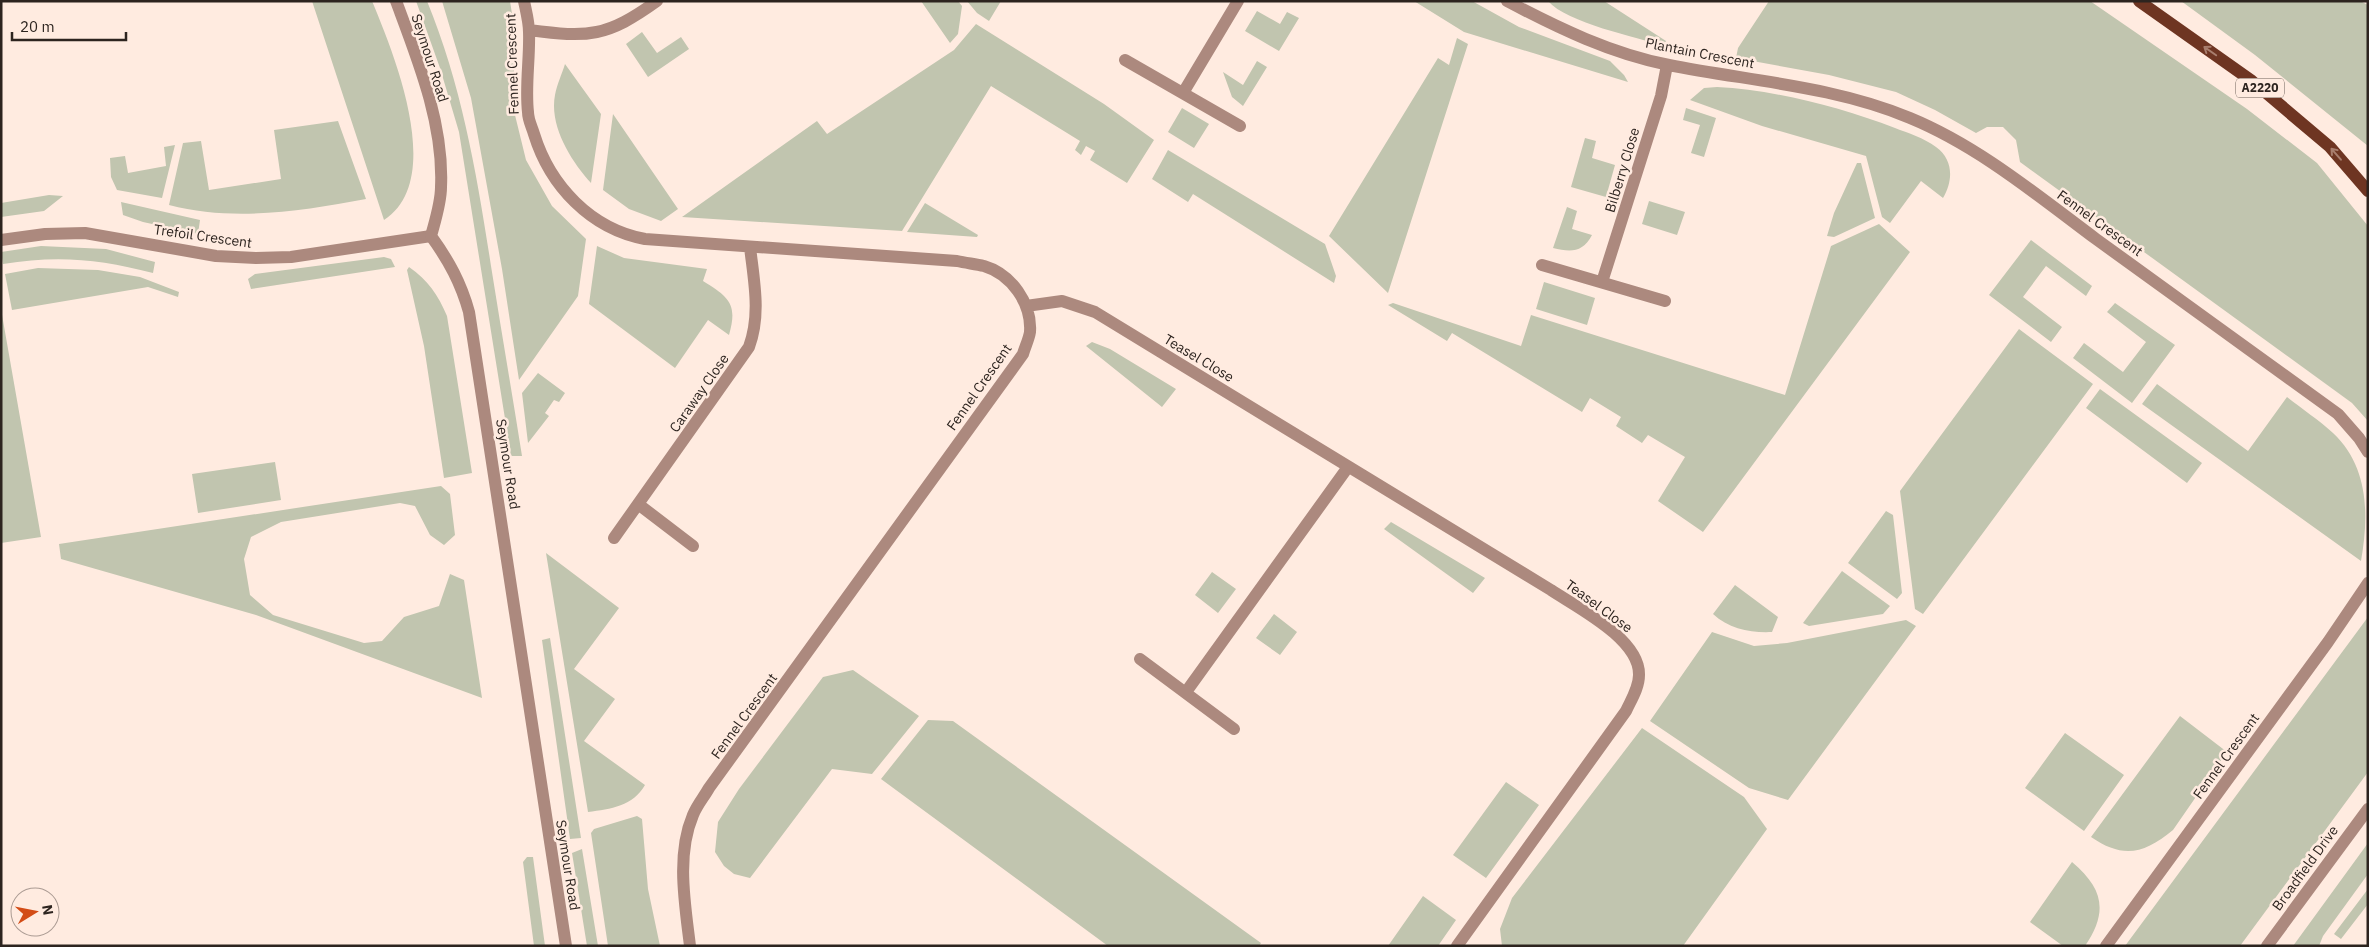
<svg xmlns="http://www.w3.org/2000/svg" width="2369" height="947" viewBox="0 0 2369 947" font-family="'IBM Plex Sans',sans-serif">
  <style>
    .green { fill: #c1c5af }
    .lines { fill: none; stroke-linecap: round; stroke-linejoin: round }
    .minor { stroke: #ac897e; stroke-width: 12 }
    .tertiary { stroke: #ac897e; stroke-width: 12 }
    .primary { stroke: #6e3522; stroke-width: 12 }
    .oneway { stroke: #a87e6e }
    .labels { text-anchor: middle; stroke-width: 5; stroke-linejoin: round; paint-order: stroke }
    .shield { fill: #ffebe0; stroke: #6c6059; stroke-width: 1 }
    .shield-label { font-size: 12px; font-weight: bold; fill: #2d241f }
    .street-label { font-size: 14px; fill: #2d241f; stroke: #ffebe0 }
  </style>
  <rect width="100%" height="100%" fill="#ffebe0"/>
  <path class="green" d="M 312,1 L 372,1 C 394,54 446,180 384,220 Z
    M 416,1 L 427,1 C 462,86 477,175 491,266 C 501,329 512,393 522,456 L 511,456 L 459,132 L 440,68 Z
    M 442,1 L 510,1 L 514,27 L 514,111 L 526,160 L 552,206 L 586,239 L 578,296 L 519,380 L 502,269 L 471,98 Z
    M 921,1 L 958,1 L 962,6 L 958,34 L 950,43 Z
    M 967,1 L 1001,1 L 989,21 L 977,13 Z
    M 1414,1 L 1472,1 L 1519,27 L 1610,61 L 1624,75 L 1628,82 L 1464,32 Z
    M 1548,1 L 1604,1 L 1666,41 L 1665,46 C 1636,37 1567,23 1548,1 Z
    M 1769,1 L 2090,1 L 2247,109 L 2317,163 L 2368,226 L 2368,421 L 2352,403 L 2020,162 L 2016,140 L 2003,127 L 1987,127 L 1976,133 L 1935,110 L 1896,92 L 1829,75 L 1736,58 L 1738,48 Z
    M 2181,1 L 2360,1 L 2368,5 L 2368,146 L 2255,55 Z
    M 1257,11 L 1280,24 L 1287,12 L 1299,18 L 1279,51 L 1245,31 Z
    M 976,24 L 1104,104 L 1154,140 L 1127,183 L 1090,160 L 1095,151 L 1086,146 L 1081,155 L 1075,150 L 1080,141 L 991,86 L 902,231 L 682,217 L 817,121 L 827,134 L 954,50 Z
    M 642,32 L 657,53 L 681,37 L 689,49 L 648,77 L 626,44 Z
    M 1457,38 L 1468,44 L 1388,293 L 1329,236 L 1438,58 L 1449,65 Z
    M 1257,61 L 1267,67 L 1243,106 L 1232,97 L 1223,72 L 1243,85 Z
    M 565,64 L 601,114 L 591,183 C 571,161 549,126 555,95 C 557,84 562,74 565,64 Z
    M 1717,87 C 1775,90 1840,107 1895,128 C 1908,133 1924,138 1936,147 C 1954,160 1953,181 1943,198 L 1921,181 L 1890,223 L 1882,217 L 1866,156 L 1762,126 L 1690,100 L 1704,88 Z
    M 1182,108 L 1209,124 L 1194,148 L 1168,132 Z
    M 1686,108 L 1716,118 L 1704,157 L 1691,153 L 1700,125 L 1683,120 Z
    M 613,114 L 678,209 L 661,221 L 629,209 L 603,190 Z
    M 338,121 L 366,199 C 301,211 235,222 169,205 L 183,143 L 201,141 L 209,190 L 281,179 L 274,130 Z
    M 1585,138 L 1596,141 L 1592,158 L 1615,165 L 1606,197 L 1571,187 Z
    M 175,145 L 162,198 L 117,190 L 111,177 L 110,158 L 125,156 L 128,173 L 166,166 L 164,147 Z
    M 1168,150 L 1325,244 L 1336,276 L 1334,283 L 1193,194 L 1188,202 L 1152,179 Z
    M 1857,163 L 1861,163 L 1875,218 L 1834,237 L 1827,236 L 1834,213 Z
    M 49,195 L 63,196 L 44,211 L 1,217 L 1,203 Z
    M 1649,201 L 1685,212 L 1677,235 L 1642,224 Z
    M 121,202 L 200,220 L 198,234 L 143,222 L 123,215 Z
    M 925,203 L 978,235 L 977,237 L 907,232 Z
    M 1567,207 L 1577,211 L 1572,229 L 1592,235 C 1583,253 1570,252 1553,248 Z
    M 1879,224 L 1910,252 L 1703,532 L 1658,501 L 1685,457 L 1648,435 L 1642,443 L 1616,426 L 1621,417 L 1590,398 L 1582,412 L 1452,333 L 1447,341 L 1388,305 L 1393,303 L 1521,346 L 1531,315 L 1785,395 L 1831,246 Z
    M 2031,240 L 2092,286 L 2086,296 L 2046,266 L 2023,297 L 2062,327 L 2051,342 L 1989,295 Z
    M 41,246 L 106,249 L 155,262 L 153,273 C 100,259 57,255 3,264 L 1,252 Z
    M 597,246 L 624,258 L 707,269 L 703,281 C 729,297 738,304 729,335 L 708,320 L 675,368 L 589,304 Z
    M 384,257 L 391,259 L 395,267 L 251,289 L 248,279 L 255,274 Z
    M 409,267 C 428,280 438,295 447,316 L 472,473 L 444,478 L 424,346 L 407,270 Z
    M 38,268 L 98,270 L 140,277 L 179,292 L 178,297 L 148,287 L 12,310 L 5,274 Z
    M 1544,282 L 1595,298 L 1587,325 L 1536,309 Z
    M 2115,303 L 2175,345 L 2132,403 L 2073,358 L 2084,343 L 2123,372 L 2146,342 L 2107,312 Z
    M 1,309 L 41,537 L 1,543 Z
    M 2019,329 L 2093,384 L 1923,614 L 1915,609 L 1900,491 Z
    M 1092,342 L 1110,349 L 1176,389 L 1162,407 L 1086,346 Z
    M 538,373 L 565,393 L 559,402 L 554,400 L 545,413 L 549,416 L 528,443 L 522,393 Z
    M 2157,384 L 2248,451 L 2287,397 C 2302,409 2319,420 2333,433 C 2369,467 2369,515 2361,561 L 2142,404 Z
    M 2100,389 L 2202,463 L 2187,483 L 2086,408 Z
    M 275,462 L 281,500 L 198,513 L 192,474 Z
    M 441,486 L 450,494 L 455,535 L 444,545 L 430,535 L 415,506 L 400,503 L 281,522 L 251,537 L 244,559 L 250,595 L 273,615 L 364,643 L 382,641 L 404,617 L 439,606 L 450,574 L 464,580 L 482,698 L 256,615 L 61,559 L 59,544 Z
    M 1886,511 L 1893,515 L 1902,593 L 1897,599 L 1848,563 Z
    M 1391,522 L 1485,578 L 1473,593 L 1384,529 Z
    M 546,553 L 619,608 L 574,669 L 615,699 L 584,741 L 645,785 C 633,806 611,809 588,812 Z
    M 1842,571 L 1890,606 L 1883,614 L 1809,626 L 1803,623 Z
    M 1212,572 L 1236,589 L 1218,613 L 1195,595 Z
    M 1735,585 L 1778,617 L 1772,632 C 1751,633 1729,629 1713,614 Z
    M 1274,614 L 1297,632 L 1280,655 L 1256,638 Z
    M 2368,617 L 2368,772 L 2240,946 L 2125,946 Z
    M 1906,620 L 1916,626 L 1788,800 L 1749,788 L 1650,721 L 1712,632 L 1754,646 L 1787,643 Z
    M 550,638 L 581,838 L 570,839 L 542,640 Z
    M 853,670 L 919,716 L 872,774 L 832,769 L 750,878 L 734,874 L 724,866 L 715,852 L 718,822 L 739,789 L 823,677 Z
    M 2180,716 L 2227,752 L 2173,830 C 2144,854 2123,859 2091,837 Z
    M 928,720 L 953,721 L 1261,943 L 1259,946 L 1108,946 L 881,779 Z
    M 1642,728 L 1744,797 L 1767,829 L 1683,946 L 1502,946 L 1500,929 L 1512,898 Z
    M 2065,733 L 2124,775 L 2084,831 L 2025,788 Z
    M 1506,782 L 1539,805 L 1486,878 L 1453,855 Z
    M 637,816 L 642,819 L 648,889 L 660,946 L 608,946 L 591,833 L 594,829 Z
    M 2368,843 L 2368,874 L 2323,936 L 2319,946 L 2293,946 Z
    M 582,849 L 598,946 L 587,946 L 572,853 Z
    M 527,857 L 533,857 L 545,946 L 534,946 L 523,862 Z
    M 2072,862 C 2104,889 2108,912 2085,946 L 2063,946 L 2030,922 Z
    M 2368,889 L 2368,904 L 2341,939 L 2334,934 Z
    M 1423,896 L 1456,920 L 1438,946 L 1388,946 Z"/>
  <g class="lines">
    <path class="minor" d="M 524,1 C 526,11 529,22 529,32 C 530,58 525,86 528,112 C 528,120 532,127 534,134 C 550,186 591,229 645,239 L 957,261 C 966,263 975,264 984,266 C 1011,274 1032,303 1030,332 C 1029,339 1025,347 1023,354 L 709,788 C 704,797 697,805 693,815 C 676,855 685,904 690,946
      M 1507,1 C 1558,28 1612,54 1669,65 C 1749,81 1834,86 1910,118 C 1978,146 2037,195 2096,239 C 2177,297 2257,356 2338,414 L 2359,438 L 2368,452
      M 529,30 C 589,38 607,37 657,1
      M 1125,60 L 1240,126
      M 1183,93 L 1238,1
      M 1,240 L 45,234 L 85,233 L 216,256 L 256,258 L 291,257 L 431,236
      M 1542,265 L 1665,301
      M 1602,282 L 1661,96 L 1667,65
      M 1026,306 L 1062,301 L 1095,312 L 1551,590 C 1578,608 1640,639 1639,675 C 1639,688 1631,700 1626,711 L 1457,946
      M 638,504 L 693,546
      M 614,538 L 749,347 C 761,314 754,282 750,247
      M 1140,659 L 1234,729
      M 1186,692 L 1348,467
      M 2106,946 L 2328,642 L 2368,583"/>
    <path class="tertiary" d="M 396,1 C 418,60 444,124 441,187 C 441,203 435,221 431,236 C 449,261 461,283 469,312 L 566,946
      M 2267,946 L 2368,809"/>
    <path class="primary" d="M 2139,1 L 2252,81 L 2330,147 L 2368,191"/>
  </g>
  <defs><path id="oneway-shaft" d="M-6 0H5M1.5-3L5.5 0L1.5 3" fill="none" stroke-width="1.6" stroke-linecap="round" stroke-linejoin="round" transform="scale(1.25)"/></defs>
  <g class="oneway">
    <use href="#oneway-shaft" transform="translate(2210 51) rotate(-145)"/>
    <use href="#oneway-shaft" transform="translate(2336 154) rotate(-131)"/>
  </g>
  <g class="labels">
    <rect class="shield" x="2236" y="78.5" width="48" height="19" rx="4"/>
    <g class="shield-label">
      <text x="2260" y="92">A2220</text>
    </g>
    <g class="street-label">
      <text transform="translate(1700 53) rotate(11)" y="5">Plantain Crescent</text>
      <text transform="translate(430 58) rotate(72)" y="5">Seymour Road</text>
      <text transform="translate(512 64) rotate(-92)" y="5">Fennel Crescent</text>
      <text transform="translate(1622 170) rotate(-73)" y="5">Bilberry Close</text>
      <text transform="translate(2100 223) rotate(36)" y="5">Fennel Crescent</text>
      <text transform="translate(203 236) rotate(8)" y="5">Trefoil Crescent</text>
      <text transform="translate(1199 358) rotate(31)" y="5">Teasel Close</text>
      <text transform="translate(979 387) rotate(-55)" y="5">Fennel Crescent</text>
      <text transform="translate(699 393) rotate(-55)" y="5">Caraway Close</text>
      <text transform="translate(508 464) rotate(81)" y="5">Seymour Road</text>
      <text transform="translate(1599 606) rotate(36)" y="5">Teasel Close</text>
      <text transform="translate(744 716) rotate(-54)" y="5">Fennel Crescent</text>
      <text transform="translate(2226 756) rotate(-54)" y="5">Fennel Crescent</text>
      <text transform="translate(568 865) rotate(81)" y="5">Seymour Road</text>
      <text transform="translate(2305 868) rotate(-54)" y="5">Broadfield Drive</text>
    </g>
  </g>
  <rect width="2369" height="947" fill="none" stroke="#2d241f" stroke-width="5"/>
  <g transform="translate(35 912) rotate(80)"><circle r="24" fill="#ffebe0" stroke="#ab9b93"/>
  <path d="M0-4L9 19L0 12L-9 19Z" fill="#d34c16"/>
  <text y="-8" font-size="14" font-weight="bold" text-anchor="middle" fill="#2d241f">N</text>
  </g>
  <path d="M12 32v8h114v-8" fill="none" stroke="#2d241f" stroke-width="2.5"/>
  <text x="20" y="32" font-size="15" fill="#2d241f" stroke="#ffebe0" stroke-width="4" paint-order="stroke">20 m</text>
</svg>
